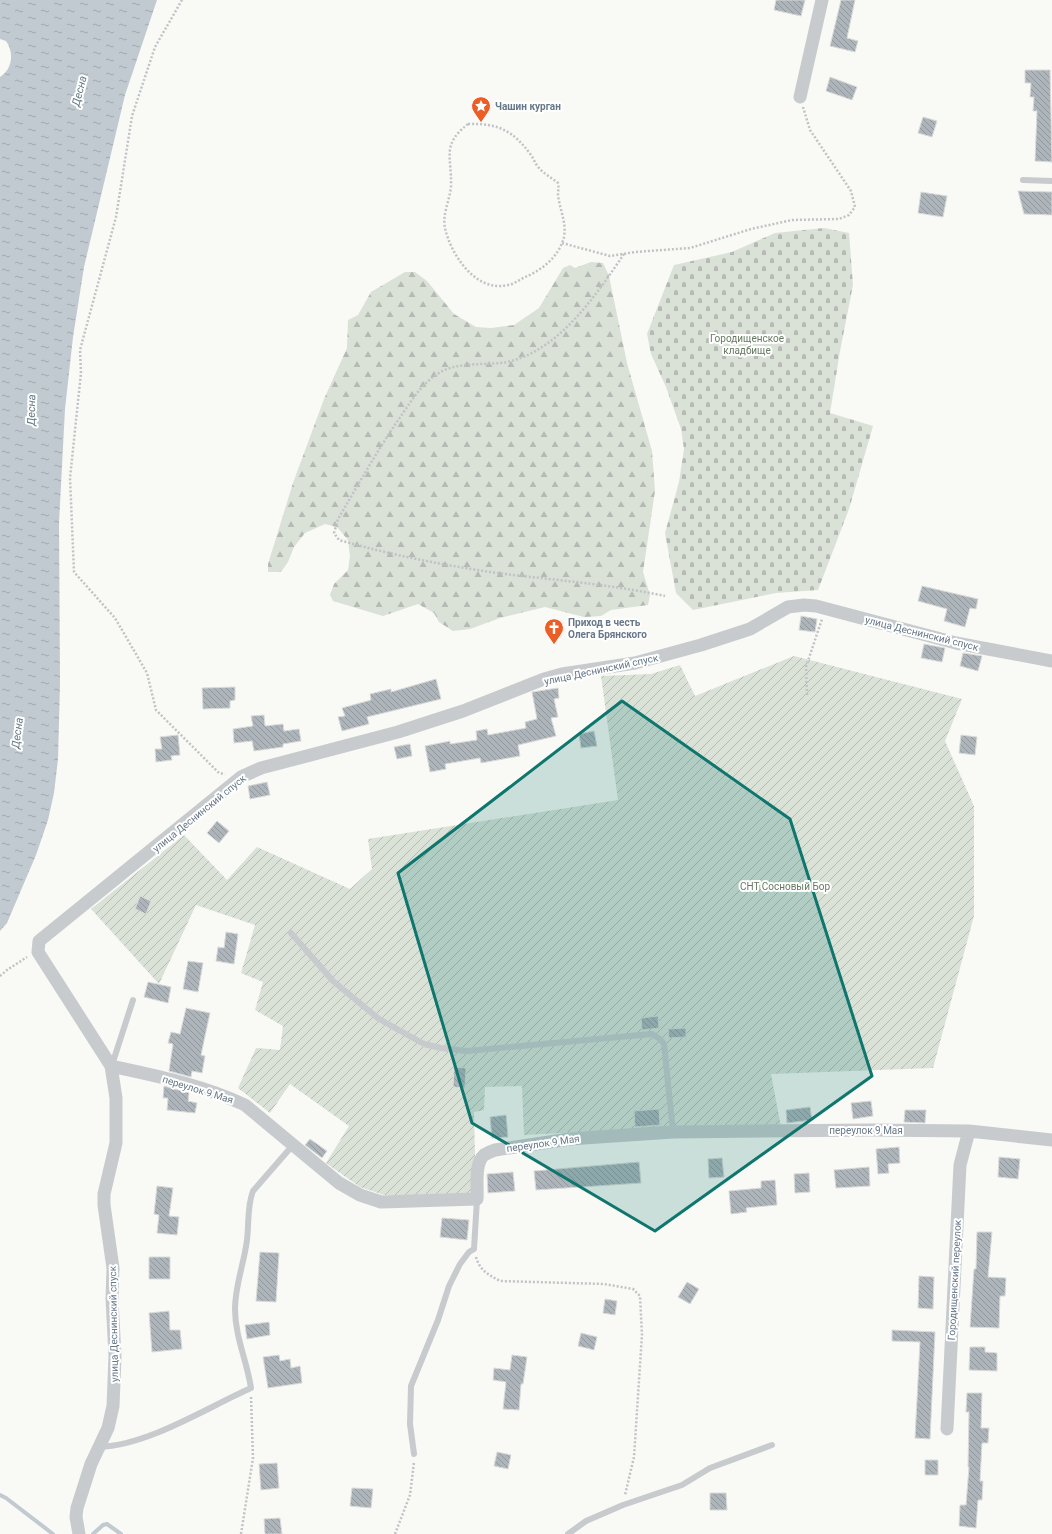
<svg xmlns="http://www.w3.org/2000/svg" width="1052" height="1534" viewBox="0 0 1052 1534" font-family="Roboto,sans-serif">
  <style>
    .forest { fill: url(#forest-firs) }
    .cemetery { fill: url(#cemetery-stones) }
    .garden { fill: url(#garden-furrows) }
    .water { fill: url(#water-ripples) }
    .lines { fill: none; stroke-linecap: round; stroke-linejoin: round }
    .stream { stroke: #c1cad0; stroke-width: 4 }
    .building { fill: url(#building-back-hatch); stroke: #dbdbd9 }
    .path { stroke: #c0c3c5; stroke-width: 2.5; stroke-dasharray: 2 2; stroke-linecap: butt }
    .service { stroke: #c7cbce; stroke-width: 6 }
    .minor { stroke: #c7cbce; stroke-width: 13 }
    .marked { fill: #0f766e; fill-opacity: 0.2; stroke: #0f766e; stroke-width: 3; stroke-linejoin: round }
    .labels { text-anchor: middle; stroke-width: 4; stroke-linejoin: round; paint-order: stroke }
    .poi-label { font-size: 10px; font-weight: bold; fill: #677889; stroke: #fff; text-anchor: start }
    .park-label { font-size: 10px; fill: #667a62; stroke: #fff }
    .street-label { font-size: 10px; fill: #677889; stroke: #fff }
    .water-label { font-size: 11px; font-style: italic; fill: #637983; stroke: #fff }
  </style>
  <defs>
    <pattern id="forest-firs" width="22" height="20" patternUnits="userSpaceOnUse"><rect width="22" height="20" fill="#dae1d7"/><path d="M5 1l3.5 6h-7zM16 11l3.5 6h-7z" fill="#b5bbb4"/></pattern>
    <pattern id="cemetery-stones" width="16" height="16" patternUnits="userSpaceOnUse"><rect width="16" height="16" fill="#dae1d7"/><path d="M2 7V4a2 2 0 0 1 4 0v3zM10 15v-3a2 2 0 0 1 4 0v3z" fill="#b5bbb4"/></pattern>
    <pattern id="garden-furrows" width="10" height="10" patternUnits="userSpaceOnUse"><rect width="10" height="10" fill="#dae1d7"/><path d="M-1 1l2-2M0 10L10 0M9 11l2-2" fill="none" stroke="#b5bbb4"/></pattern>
    <pattern id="water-ripples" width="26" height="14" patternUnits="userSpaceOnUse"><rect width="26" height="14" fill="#c1cad0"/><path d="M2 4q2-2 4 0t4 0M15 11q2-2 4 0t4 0" fill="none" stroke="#a1a9af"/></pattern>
    <pattern id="building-back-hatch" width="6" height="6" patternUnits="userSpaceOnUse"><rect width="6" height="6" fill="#adb5bb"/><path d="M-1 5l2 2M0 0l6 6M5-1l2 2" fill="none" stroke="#91989e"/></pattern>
  </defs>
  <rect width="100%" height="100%" fill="#f9f9f6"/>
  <path class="forest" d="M 591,262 L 603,263 L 609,276 L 627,363 L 652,451 L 655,491 L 643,572 L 650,595 L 648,605 L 611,610 L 601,616 L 584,617 L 545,607 L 500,618 L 470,629 L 453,631 L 439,622 L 434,613 L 418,604 L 383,616 L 333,601 L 330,595 L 334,584 L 348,570 L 350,556 L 348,540 L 337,527 L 325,524 L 305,533 L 294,547 L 288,562 L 281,572 L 268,572 L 268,564 L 293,483 L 324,399 L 347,348 L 348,320 L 358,315 L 371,292 L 405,272 L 415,272 L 427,281 L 454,314 L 476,327 L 491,328 L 514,325 L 539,308 L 563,268 L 570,265 L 575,268 Z"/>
  <path class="cemetery" d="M 824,228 L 849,233 L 853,285 L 840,351 L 830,413 L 873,426 L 849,509 L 818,590 L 776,593 L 693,610 L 676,593 L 665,533 L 679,482 L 684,449 L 681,429 L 666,387 L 651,354 L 647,334 L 674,265 L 732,252 L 775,233 Z"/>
  <path class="garden" d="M 794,656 L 962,699 L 945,741 L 974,806 L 974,916 L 933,1068 L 771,1074 L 781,1127 L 618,1130 L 524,1135 L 522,1086 L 485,1087 L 484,1110 L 474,1112 L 475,1156 L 471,1193 L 462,1198 L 384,1195 L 360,1187 L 326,1163 L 349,1126 L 290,1084 L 270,1113 L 238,1088 L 256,1048 L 280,1050 L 283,1026 L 255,1010 L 263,982 L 241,973 L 255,925 L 196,905 L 159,984 L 91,909 L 184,835 L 227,880 L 257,847 L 350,889 L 372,869 L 368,839 L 618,800 L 601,676 L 651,674 L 680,665 L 695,696 Z"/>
  <path class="water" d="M 0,0 L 157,0 L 125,95 L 84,267 L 73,337 L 65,409 L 59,523 L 60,684 L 58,759 L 54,793 L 48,820 L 36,855 L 7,923 L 0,931 L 0,77 C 13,69 14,52 6,41 L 0,39 Z"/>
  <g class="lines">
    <path class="stream" d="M 0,1495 L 6,1498 L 53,1534
      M 93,1534 L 103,1525 L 107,1524 L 121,1534"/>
  </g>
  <path class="building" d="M 776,0 L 805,0 L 801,16 L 774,10 Z
    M 841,0 L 855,0 L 847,38 L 858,41 L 855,52 L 830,46 Z
    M 1025,70 L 1050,70 L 1052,162 L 1035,161 L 1037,111 L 1033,111 L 1034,97 L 1030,97 L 1031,83 L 1025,83 Z
    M 830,77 L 857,87 L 852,100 L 826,91 Z
    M 923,117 L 937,121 L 932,137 L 918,133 Z
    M 1018,191 L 1052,192 L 1052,215 L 1024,214 Z
    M 921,192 L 947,196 L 943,217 L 918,213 Z
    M 922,586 L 978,599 L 976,609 L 970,608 L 965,627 L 944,621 L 947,609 L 918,601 Z
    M 801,616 L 817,619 L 815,632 L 799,630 Z
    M 924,644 L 945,648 L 942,662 L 921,658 Z
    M 963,653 L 982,656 L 978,671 L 960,666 Z
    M 436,679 L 441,699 L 367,717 L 369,724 L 342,731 L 338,717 L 345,716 L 342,708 L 371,700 L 370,694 L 391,689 L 391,692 Z
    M 235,687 L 235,700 L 230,701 L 230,708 L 203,709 L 202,688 Z
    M 558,688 L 559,698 L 554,699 L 558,717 L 551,718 L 556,736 L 518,745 L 520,756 L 481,763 L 480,758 L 445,764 L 446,769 L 430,772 L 425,746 L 450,741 L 450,744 L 477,740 L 476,731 L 487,729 L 488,735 L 526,728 L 525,722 L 537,719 L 532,692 Z
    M 264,715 L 265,726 L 283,724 L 284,731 L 299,729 L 301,741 L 283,744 L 283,747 L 254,751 L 252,741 L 234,743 L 233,729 L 253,726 L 251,716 Z
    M 594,731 L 597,746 L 581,748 L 579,734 Z
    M 178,735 L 180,755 L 171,756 L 172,760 L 156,762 L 155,749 L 162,749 L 160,737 Z
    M 961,735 L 977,737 L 975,755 L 959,753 Z
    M 410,744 L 412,756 L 397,759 L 394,747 Z
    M 267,782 L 270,795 L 250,799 L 248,786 Z
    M 217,821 L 229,831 L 219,843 L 207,833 Z
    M 140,896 L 151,901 L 146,914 L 135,909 Z
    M 226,932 L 238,934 L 234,964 L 216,961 L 218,947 L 224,948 Z
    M 188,961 L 203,963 L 198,992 L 183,989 Z
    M 148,982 L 171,987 L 168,1003 L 144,997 Z
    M 186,1008 L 210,1013 L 201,1055 L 205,1056 L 202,1073 L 192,1071 L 191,1077 L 169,1071 L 173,1044 L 168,1043 L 171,1032 L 180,1034 Z
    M 658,1016 L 659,1028 L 642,1030 L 641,1018 Z
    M 686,1028 L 686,1037 L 669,1038 L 668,1029 Z
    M 454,1067 L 466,1068 L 465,1088 L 453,1087 Z
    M 164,1086 L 189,1093 L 188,1101 L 197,1103 L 195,1113 L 167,1110 L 168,1098 L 163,1098 Z
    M 871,1101 L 873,1116 L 853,1119 L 851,1103 Z
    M 810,1107 L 812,1120 L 787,1123 L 786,1110 Z
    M 659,1109 L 660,1125 L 635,1127 L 634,1111 Z
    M 905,1110 L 926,1110 L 925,1123 L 904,1122 Z
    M 506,1115 L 508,1137 L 492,1138 L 490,1117 Z
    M 310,1139 L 327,1151 L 322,1158 L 305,1145 Z
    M 899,1147 L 900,1163 L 888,1164 L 889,1173 L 878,1174 L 876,1149 Z
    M 999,1157 L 1020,1159 L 1018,1179 L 998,1177 Z
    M 722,1158 L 724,1177 L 709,1178 L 708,1159 Z
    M 639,1162 L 641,1183 L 536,1190 L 534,1171 Z
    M 869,1167 L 870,1186 L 836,1188 L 834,1170 Z
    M 513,1172 L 515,1191 L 488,1193 L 487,1174 Z
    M 809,1173 L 810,1192 L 795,1193 L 794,1174 Z
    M 775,1180 L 777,1205 L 746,1208 L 747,1212 L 731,1214 L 729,1191 L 761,1188 L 761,1181 Z
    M 157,1186 L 173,1188 L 169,1216 L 179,1217 L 177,1235 L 157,1233 L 159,1215 L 154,1214 Z
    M 442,1218 L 469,1220 L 467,1240 L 440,1237 Z
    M 977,1232 L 992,1232 L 988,1277 L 1006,1278 L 1005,1296 L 1000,1296 L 999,1328 L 970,1327 L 974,1269 L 976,1269 Z
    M 260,1252 L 279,1253 L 276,1302 L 256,1301 Z
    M 149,1257 L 170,1257 L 170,1279 L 149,1279 Z
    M 919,1276 L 934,1277 L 933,1309 L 918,1308 Z
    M 687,1282 L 699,1289 L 690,1304 L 678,1297 Z
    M 605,1299 L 617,1301 L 615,1315 L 603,1313 Z
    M 169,1311 L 170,1330 L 180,1330 L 182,1349 L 152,1352 L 149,1313 Z
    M 269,1322 L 270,1335 L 247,1339 L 245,1325 Z
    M 892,1330 L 935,1332 L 930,1439 L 915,1438 L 920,1342 L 892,1341 Z
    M 581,1333 L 597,1337 L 594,1350 L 578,1346 Z
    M 970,1347 L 985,1347 L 985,1352 L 997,1353 L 997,1371 L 969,1370 Z
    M 279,1355 L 280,1361 L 290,1359 L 291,1368 L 300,1366 L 302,1383 L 268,1388 L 263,1357 Z
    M 512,1355 L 527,1357 L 523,1384 L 521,1384 L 519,1410 L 503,1409 L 506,1382 L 493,1380 L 494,1368 L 510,1370 Z
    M 967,1393 L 982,1393 L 981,1428 L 989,1428 L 988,1443 L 982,1443 L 980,1481 L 983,1481 L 982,1500 L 978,1500 L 976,1528 L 959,1526 L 960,1505 L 966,1505 L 969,1467 L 968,1467 L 969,1412 L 966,1412 Z
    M 497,1452 L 511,1455 L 508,1469 L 494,1466 Z
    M 925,1460 L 938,1460 L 938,1475 L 925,1475 Z
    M 277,1463 L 279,1488 L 261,1490 L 259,1464 Z
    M 352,1488 L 373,1489 L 371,1508 L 350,1506 Z
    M 710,1493 L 726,1493 L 727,1510 L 710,1510 Z
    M 280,1518 L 282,1534 L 265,1534 L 264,1519 Z"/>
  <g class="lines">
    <path class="path" d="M 182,0 L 155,47 L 132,116 L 116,217 L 80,350 L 81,373 L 70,478 L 74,572 L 115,618 L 147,673 L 156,710 L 219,773 L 225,774
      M 468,124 C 497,123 513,130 531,155 C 534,159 535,164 539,168 C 544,174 552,178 558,183 C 559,188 558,191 558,195 C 560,212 569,227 562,243 C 556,259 540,271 525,277 C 519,280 514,284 508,285 C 476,293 451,255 445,228 C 442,214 450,200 451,186 C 452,157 441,145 468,124 Z
      M 562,243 L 610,256 L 635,252 L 690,248 L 751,229 L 792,220 L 839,219 L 849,215 L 855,207 L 851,191 L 810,130 L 803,107
      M 624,254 C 596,295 559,351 507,362 C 485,366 458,361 439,373 C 421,384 412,400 401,416 C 378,449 358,485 338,519 L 334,533 L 339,540 C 391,555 443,565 497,573 C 553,580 609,584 665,596
      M 807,695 L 806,667 L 822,619
      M 0,976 L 7,970 L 27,957
      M 476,1257 C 480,1271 489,1275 500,1281 L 604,1284 L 633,1289 L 640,1296 L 642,1335 L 634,1457 L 625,1495
      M 241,1534 L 253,1458 L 251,1396
      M 395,1534 L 410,1495 L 414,1462"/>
    <path class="service" d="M 1023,180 L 1052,181
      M 291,933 L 333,981 L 379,1019 L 424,1044 L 441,1048 L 467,1051 L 652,1034 L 660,1039 L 664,1044 L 673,1132
      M 112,1065 L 133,1000
      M 99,1447 C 149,1445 206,1408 251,1388 C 247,1361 235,1337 235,1309 C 235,1285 244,1264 247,1240 C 249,1224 247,1206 253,1191 L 293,1145
      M 414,1454 L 410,1424 L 411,1386 L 438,1320 L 449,1286 L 460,1264 L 469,1252 L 474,1249 L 477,1199
      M 568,1534 L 586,1521 L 623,1505 L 682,1485 L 710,1468 L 772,1445"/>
    <path class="minor" d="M 800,97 L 822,0
      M 111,1066 C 157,1076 203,1085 245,1105 L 339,1183 L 360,1195 L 381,1202 L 477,1199 C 478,1187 474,1164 484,1155 C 487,1153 492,1151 495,1150 L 569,1139 L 673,1132 L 870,1130 L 969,1131 L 1052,1140
      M 947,1429 L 960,1165 L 969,1131
      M 79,1534 L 76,1517 L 77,1508 L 91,1464 L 108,1428 L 113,1406 L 115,1356 L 112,1299 L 113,1268 L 104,1205 L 104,1194 L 116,1143 L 116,1098 L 111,1066 L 38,952 L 39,941 L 241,777 L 261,768 L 398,732 L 463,711 L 544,679 L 562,674 L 635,663 L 701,645 L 750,629 L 788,607 L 804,605 L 816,606 L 956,643 L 1052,661"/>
  </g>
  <path class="marked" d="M 622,701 L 790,819 L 872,1076 L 655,1231 L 472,1123 L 398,873 Z"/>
  <defs>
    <g id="sight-pin" transform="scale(1)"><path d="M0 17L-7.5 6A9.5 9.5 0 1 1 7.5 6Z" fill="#eb5e25" stroke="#fff"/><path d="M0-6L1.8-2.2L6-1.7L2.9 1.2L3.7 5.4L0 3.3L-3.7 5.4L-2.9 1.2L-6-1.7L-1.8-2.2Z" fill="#fff"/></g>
    <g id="church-pin" transform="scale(1)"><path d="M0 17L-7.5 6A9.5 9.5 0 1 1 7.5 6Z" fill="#eb5e25" stroke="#fff"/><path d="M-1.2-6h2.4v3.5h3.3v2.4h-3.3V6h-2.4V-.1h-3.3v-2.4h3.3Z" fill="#fff"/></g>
  </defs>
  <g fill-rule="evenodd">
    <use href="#sight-pin" x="481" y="106"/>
    <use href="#church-pin" x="554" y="628"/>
  </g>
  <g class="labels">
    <g class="poi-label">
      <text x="495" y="110">Чашин курган</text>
      <text x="568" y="626">Приход в честь<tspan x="568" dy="12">Олега Брянского</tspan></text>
    </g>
    <g class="park-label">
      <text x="747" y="342">Городищенское<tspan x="747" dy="12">кладбище</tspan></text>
      <text x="785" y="890">СНТ Сосновый Бор</text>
    </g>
    <g class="street-label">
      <text transform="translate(922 633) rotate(14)" y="4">улица Деснинский спуск</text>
      <text transform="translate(601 669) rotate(-12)" y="4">улица Деснинский спуск</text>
      <text transform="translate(199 813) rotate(-39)" y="4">улица Деснинский спуск</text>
      <text transform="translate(198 1089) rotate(17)" y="4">переулок 9 Мая</text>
      <text x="866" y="1134">переулок 9 Мая</text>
      <text transform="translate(543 1143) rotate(-8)" y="4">переулок 9 Мая</text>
      <text transform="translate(954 1280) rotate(-87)" y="4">Городищенский переулок</text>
      <text transform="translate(113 1324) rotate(-91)" y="4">улица Деснинский спуск</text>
    </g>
    <g class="water-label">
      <text transform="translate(79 91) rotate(-76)" y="4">Десна</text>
      <text transform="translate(31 410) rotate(-89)" y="4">Десна</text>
      <text transform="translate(17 733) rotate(-83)" y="4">Десна</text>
    </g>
  </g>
</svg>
